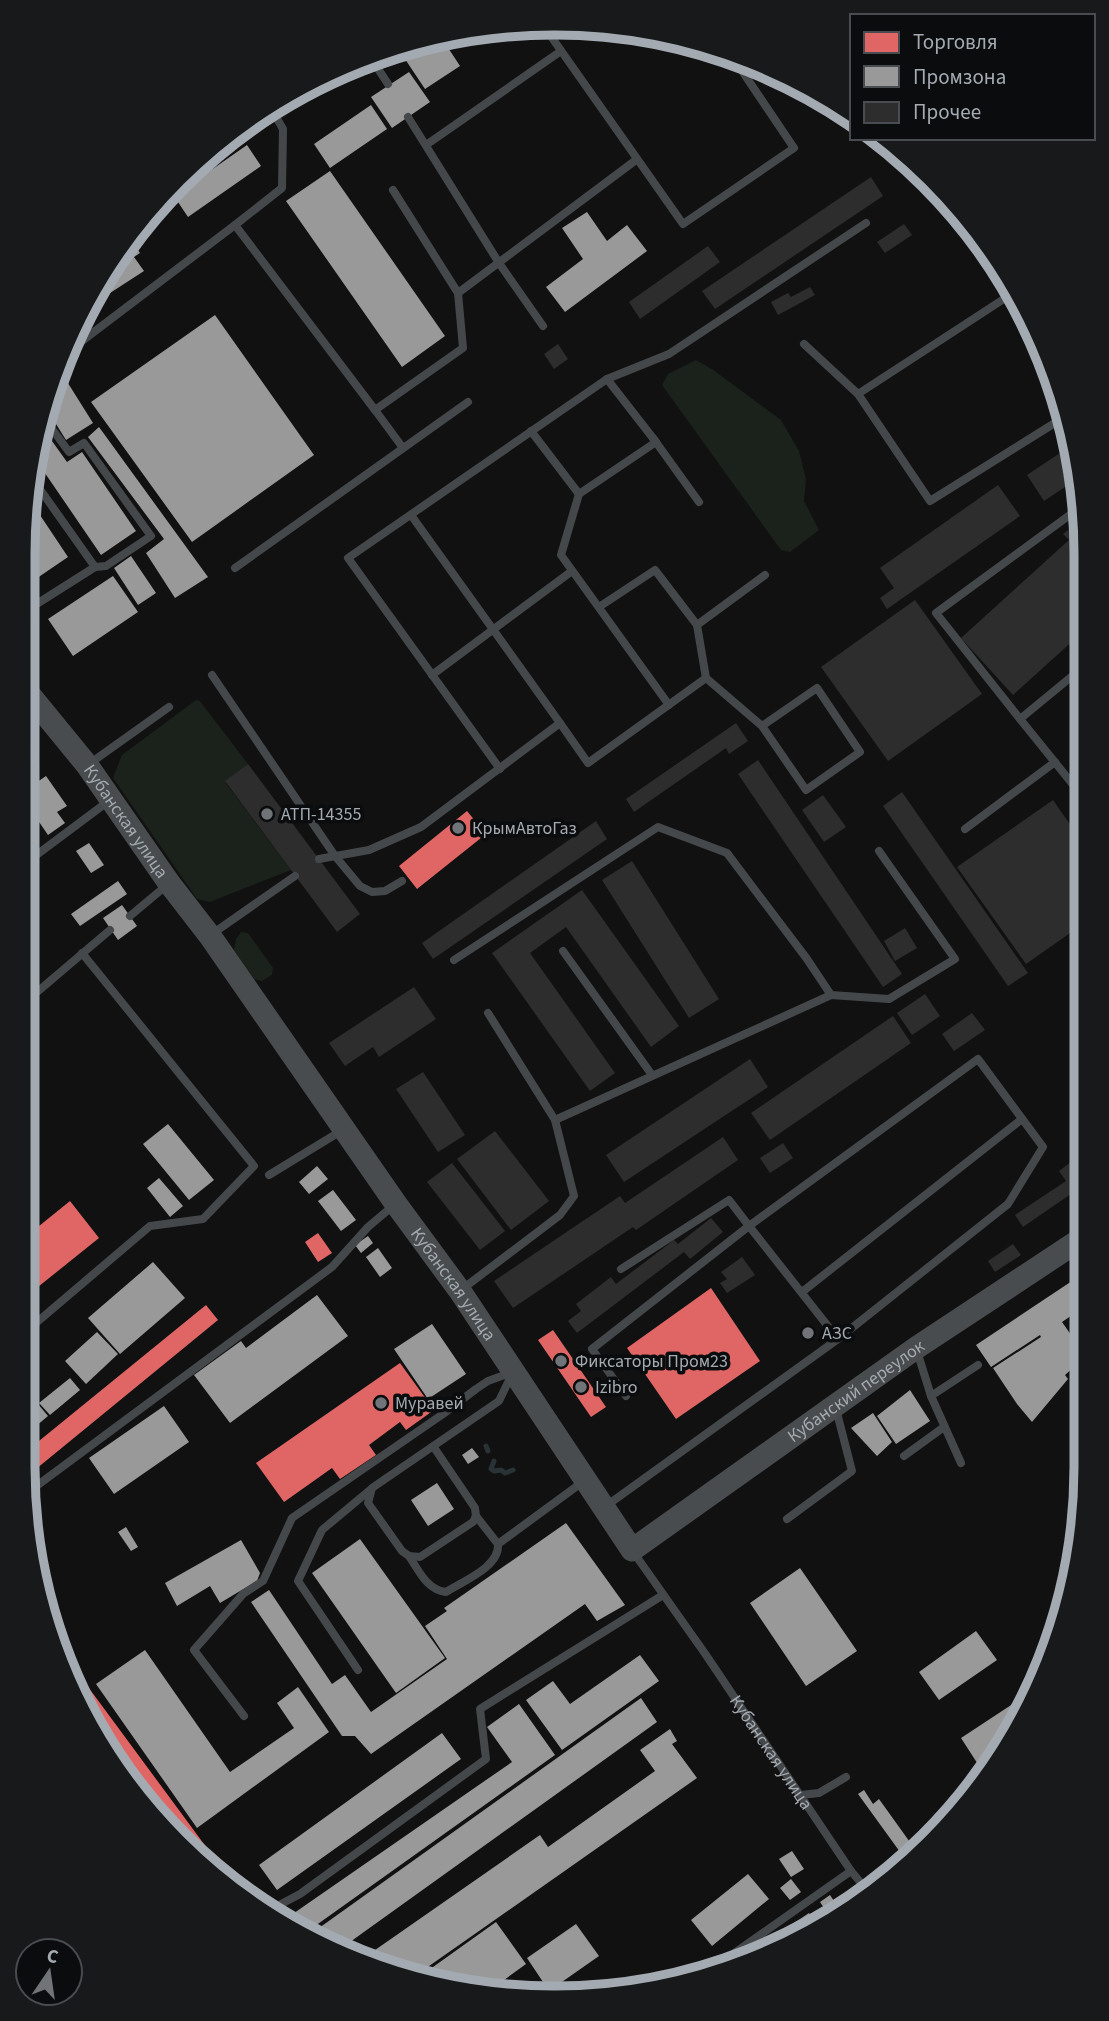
<svg xmlns="http://www.w3.org/2000/svg" width="1109" height="2021" viewBox="0 0 1109 2021" font-family="'Source Sans 3',sans-serif">
  <style>
    .green { fill: #1b211b }
    .shops { fill: #e06666 }
    .industry { fill: #999 }
    .lines { fill: none; stroke-linecap: round; stroke-linejoin: round }
    .stream { stroke: #293235; stroke-width: 5 }
    .building { fill: #2d2d2e }
    .lane { stroke: #45484a; stroke-width: 8 }
    .secondary { stroke: #494c4e; stroke-width: 23 }
    .poi-dot { fill: #707479; stroke: #0b0c0d; stroke-width: 2.5 }
    .labels { text-anchor: middle; stroke-width: 7; stroke-linejoin: round; paint-order: stroke }
    .poi-label { font-size: 18px; fill: #a3aab1; stroke: #0b0c0d; text-anchor: start }
    .street-label { font-size: 18px; fill: #a3aab1; stroke: #0b0c0d }
    .rim { fill: none; stroke: #a3aab1; stroke-width: 9 }
  </style>
  <rect width="100%" height="100%" fill="#111"/>
  <path class="green" d="M 696,360 L 712,369 L 781,420 L 799,451 L 806,479 L 804,501 L 819,530 L 790,552 L 781,550 L 662,385 L 668,374 Z
    M 196,700 L 200,701 L 248,764 L 225,782 L 291,870 L 210,902 L 197,899 L 113,778 L 122,755 Z
    M 241,932 L 248,933 L 273,968 L 272,975 L 262,981 L 254,979 L 234,950 L 236,939 Z"/>
  <path class="shops" d="M 467,811 L 486,834 L 417,889 L 399,866 Z
    M 70,1201 L 99,1238 L 23,1299 L 23,1239 Z
    M 318,1233 L 332,1253 L 318,1262 L 305,1242 Z
    M 711,1288 L 760,1361 L 676,1419 L 627,1348 Z
    M 206,1305 L 218,1320 L 25,1478 L 23,1454 Z
    M 808,1326 L 815,1336 L 809,1340 L 802,1330 Z
    M 553,1330 L 606,1407 L 591,1417 L 538,1340 Z
    M 400,1363 L 434,1410 L 406,1430 L 400,1422 L 369,1445 L 376,1455 L 340,1479 L 332,1468 L 284,1502 L 256,1463 Z
    M 52,1638 L 215,1859 L 210,1863 L 132,1790 Z"/>
  <path class="industry" d="M 438,37 L 441,37 L 460,66 L 425,89 L 405,59 Z
    M 409,72 L 430,102 L 392,128 L 371,97 Z
    M 371,105 L 387,129 L 330,168 L 314,144 Z
    M 247,145 L 261,166 L 188,217 L 174,196 Z
    M 330,171 L 445,336 L 402,367 L 286,201 Z
    M 587,212 L 607,241 L 627,225 L 647,251 L 565,312 L 546,287 L 583,259 L 562,228 Z
    M 130,238 L 140,253 L 134,257 L 144,271 L 107,295 L 99,282 Z
    M 215,315 L 314,455 L 192,542 L 91,402 Z
    M 61,372 L 93,423 L 66,440 L 46,408 L 51,384 L 54,376 Z
    M 42,427 L 67,462 L 82,452 L 136,531 L 101,555 L 36,460 Z
    M 99,427 L 208,577 L 175,598 L 146,553 L 164,539 L 88,437 Z
    M 28,497 L 68,557 L 24,587 L 24,520 Z
    M 131,556 L 156,593 L 138,605 L 114,568 Z
    M 113,576 L 138,612 L 73,656 L 48,619 Z
    M 46,776 L 67,806 L 57,812 L 65,823 L 48,835 L 24,800 L 24,791 Z
    M 89,843 L 104,865 L 91,873 L 76,851 Z
    M 118,881 L 127,894 L 80,926 L 71,914 Z
    M 122,905 L 137,926 L 118,940 L 103,918 Z
    M 1083,925 L 1083,948 L 1073,933 Z
    M 168,1124 L 214,1180 L 189,1200 L 143,1144 Z
    M 317,1166 L 328,1179 L 309,1194 L 299,1182 Z
    M 159,1178 L 183,1206 L 170,1217 L 147,1188 Z
    M 333,1190 L 356,1220 L 341,1231 L 318,1201 Z
    M 368,1236 L 373,1243 L 361,1253 L 355,1245 Z
    M 378,1248 L 392,1268 L 380,1277 L 366,1257 Z
    M 153,1262 L 185,1298 L 120,1354 L 88,1318 Z
    M 1084,1273 L 1084,1307 L 1062,1322 L 1085,1355 L 1085,1358 L 1078,1364 L 1085,1359 L 1085,1384 L 1074,1367 L 1065,1375 L 1068,1379 L 1032,1422 L 1017,1404 L 993,1368 L 1041,1337 L 1040,1335 L 991,1367 L 976,1345 Z
    M 317,1295 L 348,1336 L 230,1423 L 194,1375 L 241,1341 L 246,1348 Z
    M 432,1324 L 466,1374 L 428,1399 L 394,1349 Z
    M 97,1332 L 118,1354 L 86,1384 L 65,1361 Z
    M 70,1378 L 80,1390 L 50,1415 L 39,1403 Z
    M 910,1390 L 930,1421 L 896,1444 L 877,1416 Z
    M 28,1392 L 48,1416 L 23,1437 L 23,1397 Z
    M 164,1406 L 189,1442 L 114,1494 L 89,1458 Z
    M 873,1413 L 892,1442 L 877,1456 L 851,1428 Z
    M 472,1448 L 479,1457 L 468,1464 L 462,1455 Z
    M 437,1483 L 454,1509 L 428,1526 L 411,1500 Z
    M 566,1523 L 625,1605 L 597,1621 L 585,1604 L 371,1754 L 355,1736 L 342,1736 L 251,1602 L 269,1590 L 332,1684 L 345,1675 L 371,1712 L 447,1659 L 425,1626 L 447,1611 L 444,1608 Z
    M 126,1527 L 138,1547 L 131,1551 L 118,1532 Z
    M 360,1539 L 445,1658 L 396,1693 L 312,1573 Z
    M 241,1540 L 260,1573 L 257,1581 L 220,1603 L 210,1586 L 177,1606 L 165,1583 Z
    M 800,1568 L 857,1651 L 806,1686 L 750,1603 Z
    M 976,1631 L 997,1660 L 939,1700 L 919,1672 Z
    M 145,1650 L 230,1772 L 294,1728 L 277,1703 L 298,1687 L 329,1732 L 197,1828 L 96,1684 Z
    M 640,1655 L 659,1681 L 562,1750 L 526,1700 L 553,1681 L 570,1704 Z
    M 641,1698 L 657,1722 L 343,1947 L 312,1933 Z
    M 1022,1698 L 1027,1706 L 1015,1733 L 990,1763 L 981,1769 L 961,1738 Z
    M 519,1704 L 555,1755 L 308,1931 L 284,1920 L 512,1762 L 487,1727 Z
    M 670,1729 L 677,1741 L 672,1744 L 697,1778 L 412,1978 L 365,1957 L 540,1835 L 548,1847 L 655,1771 L 640,1750 Z
    M 442,1733 L 461,1759 L 277,1890 L 259,1865 Z
    M 864,1790 L 873,1804 L 879,1799 L 917,1852 L 908,1863 L 858,1794 Z
    M 792,1851 L 804,1869 L 791,1877 L 779,1859 Z
    M 748,1874 L 769,1899 L 712,1946 L 691,1920 Z
    M 791,1879 L 801,1892 L 790,1900 L 780,1888 Z
    M 830,1895 L 834,1901 L 824,1908 L 820,1902 Z
    M 809,1913 L 814,1920 L 822,1915 L 823,1917 L 788,1939 L 782,1931 Z
    M 496,1922 L 526,1964 L 493,1988 L 432,1982 L 426,1972 Z
    M 576,1924 L 599,1956 L 549,1991 L 527,1958 Z"/>
  <g class="lines">
    <path class="stream" d="M 486,1446 L 488,1451
      M 494,1461 L 491,1469 L 494,1471 L 501,1470 L 505,1473 L 513,1470"/>
  </g>
  <path class="building" d="M 871,177 L 883,196 L 715,309 L 702,291 Z
    M 904,224 L 912,235 L 885,253 L 877,242 Z
    M 708,246 L 720,262 L 640,319 L 629,302 Z
    M 810,287 L 815,295 L 778,315 L 771,302 L 788,293 L 791,297 Z
    M 558,344 L 568,359 L 554,369 L 544,354 Z
    M 1072,445 L 1080,477 L 1044,501 L 1027,475 Z
    M 998,485 L 1020,516 L 887,609 L 880,598 L 894,588 L 880,568 Z
    M 1082,519 L 1082,645 L 1076,638 L 1013,695 L 961,638 L 1069,540 L 1063,534 Z
    M 915,600 L 982,694 L 888,761 L 821,667 Z
    M 736,723 L 748,741 L 729,754 L 726,748 L 634,812 L 626,799 Z
    M 758,760 L 902,974 L 883,987 L 738,774 Z
    M 248,764 L 360,914 L 337,932 L 225,781 Z
    M 902,792 L 1028,973 L 1008,986 L 883,806 Z
    M 823,795 L 846,827 L 824,842 L 802,810 Z
    M 1053,800 L 1083,843 L 1083,924 L 1026,964 L 957,867 Z
    M 596,821 L 607,839 L 433,959 L 422,943 Z
    M 632,861 L 719,999 L 689,1018 L 602,880 Z
    M 582,890 L 679,1026 L 651,1047 L 566,927 L 530,953 L 615,1073 L 590,1091 L 492,953 Z
    M 905,928 L 917,948 L 895,961 L 884,941 Z
    M 414,987 L 436,1019 L 379,1057 L 373,1047 L 345,1066 L 329,1043 Z
    M 925,994 L 940,1016 L 912,1035 L 897,1013 Z
    M 972,1013 L 985,1030 L 954,1051 L 942,1034 Z
    M 893,1016 L 911,1043 L 770,1140 L 751,1113 Z
    M 750,1059 L 768,1087 L 624,1182 L 606,1155 Z
    M 423,1072 L 465,1135 L 438,1152 L 396,1089 Z
    M 495,1131 L 549,1201 L 511,1230 L 457,1159 Z
    M 723,1137 L 738,1160 L 636,1230 L 633,1227 L 513,1308 L 494,1281 L 620,1196 L 625,1203 Z
    M 783,1143 L 793,1158 L 770,1173 L 760,1158 Z
    M 1084,1152 L 1084,1185 L 1023,1227 L 1015,1215 L 1066,1181 L 1059,1171 Z
    M 452,1163 L 505,1231 L 480,1250 L 427,1182 Z
    M 711,1218 L 723,1232 L 690,1259 L 684,1252 L 577,1333 L 568,1321 L 581,1311 L 576,1304 L 611,1277 L 616,1284 L 674,1240 L 678,1244 Z
    M 1013,1244 L 1021,1255 L 995,1272 L 988,1261 Z
    M 742,1257 L 755,1275 L 727,1293 L 720,1283 L 727,1279 L 721,1272 Z"/>
  <g class="lines">
    <g class="lane">
      <path d="M 543,25 L 683,224 L 794,148 L 730,53"/>
      <path d="M 371,58 L 388,84"/>
      <path d="M 271,108 L 283,129 L 282,188 L 235,225 L 375,410 L 463,348 L 458,293 L 636,160"/>
      <path d="M 408,117 L 499,263 L 543,326"/>
      <path d="M 426,145 L 561,51"/>
      <path d="M 393,190 L 458,293"/>
      <path d="M 78,344 L 235,225"/>
      <path d="M 804,344 L 858,394 L 930,501 L 1066,416"/>
      <path d="M 607,379 L 656,442 L 579,494 L 561,555 L 669,705"/>
      <path d="M 858,394 L 1013,293"/>
      <path d="M 375,410 L 403,448"/>
      <path d="M 44,418 L 69,452 L 84,443 L 151,536 L 106,566 L 95,567"/>
      <path d="M 531,431 L 579,494"/>
      <path d="M 653,438 L 699,502"/>
      <path d="M 411,515 L 560,723"/>
      <path d="M 235,568 L 468,402"/>
      <path d="M 599,607 L 655,570 L 697,625"/>
      <path d="M 24,612 L 95,567 L 32,478"/>
      <path d="M 1082,668 L 1020,719 L 1083,797"/>
      <path d="M 212,675 L 335,856 L 360,886 L 372,892 L 385,891 L 402,881"/>
      <path d="M 432,675 L 572,571"/>
      <path d="M 706,678 L 762,726 L 806,790 L 860,752 L 817,688 L 762,726"/>
      <path d="M 1020,719 L 936,613 L 1082,506"/>
      <path d="M 89,764 L 169,707"/>
      <path d="M 500,769 L 348,558 L 607,379 L 669,354 L 866,223"/>
      <path d="M 965,829 L 1055,762"/>
      <path d="M 319,859 L 369,850 L 421,827 L 560,723 L 588,763 L 706,678 L 697,625 L 765,575"/>
      <path d="M 23,865 L 110,800"/>
      <path d="M 130,916 L 167,885"/>
      <path d="M 212,934 L 295,876"/>
      <path d="M 563,951 L 652,1075"/>
      <path d="M 454,960 L 658,827 L 727,853 L 807,959 L 831,995 L 555,1120 L 574,1196 L 560,1215 L 461,1290"/>
      <path d="M 831,995 L 889,999 L 955,959 L 879,851"/>
      <path d="M 23,1004 L 110,930"/>
      <path d="M 488,1013 L 555,1120"/>
      <path d="M 1081,1078 L 1084,1082"/>
      <path d="M 269,1175 L 341,1131"/>
      <path d="M 621,1269 L 729,1200 L 749,1226 L 592,1349 L 626,1396"/>
      <path d="M 802,1292 L 1022,1119"/>
      <path d="M 23,1334 L 150,1226 L 203,1219 L 254,1166 L 82,953"/>
      <path d="M 917,1351 L 931,1396 L 961,1463"/>
      <path d="M 931,1396 L 978,1365"/>
      <path d="M 433,1446 L 475,1508 L 476,1516 L 473,1522 L 420,1557 L 409,1556 L 402,1551 L 368,1503 L 372,1488 L 499,1401 L 512,1374"/>
      <path d="M 904,1456 L 944,1427"/>
      <path d="M 27,1493 L 332,1267 L 368,1227 L 394,1205"/>
      <path d="M 606,1506 L 838,1339 L 1008,1204 L 1043,1147 L 978,1059 L 749,1226 L 838,1339"/>
      <path d="M 476,1516 L 498,1544 L 584,1481"/>
      <path d="M 787,1519 L 852,1471 L 836,1409"/>
      <path id="s1" d="M 634,1553 L 706,1655 L 851,1871 L 867,1890"/>
      <path d="M 409,1556 C 419,1571 427,1590 446,1592 C 463,1581 500,1567 498,1544"/>
      <path d="M 358,1670 L 298,1581 L 322,1530 L 370,1490"/>
      <path d="M 244,1716 L 194,1650 L 243,1594 L 263,1581 L 292,1518 L 443,1414 L 476,1389 L 488,1381 L 510,1373"/>
      <path d="M 801,1795 L 819,1793 L 846,1777"/>
      <path d="M 266,1912 L 300,1894 L 486,1759 L 480,1709 L 663,1595"/>
      <path d="M 713,1968 L 851,1871"/>
    </g>
    <path class="secondary" id="s2" d="M 24,688 L 87,765 L 169,883 L 210,936 L 396,1204 L 460,1291 L 632,1550 L 916,1348 L 1084,1237"/>
  </g>
  <g class="poi-dot">
    <circle cx="267" cy="814" r="7"/>
    <circle cx="458" cy="828" r="7"/>
    <circle cx="808" cy="1333" r="7"/>
    <circle cx="561" cy="1361" r="7"/>
    <circle cx="581" cy="1387" r="7"/>
    <circle cx="381" cy="1403" r="7"/>
  </g>
  <g class="labels">
    <g class="poi-label">
      <text x="281" y="820">АТП-14355</text>
      <text x="472" y="834">КрымАвтоГаз</text>
      <text x="822" y="1339">АЗС</text>
      <text x="575" y="1367">Фиксаторы Пром23</text>
      <text x="595" y="1393">Izibro</text>
      <text x="395" y="1409">Муравей</text>
    </g>
    <g class="street-label">
      <text dy="6" stroke="none"><textPath href="#s2" startOffset="168">Кубанская улица</textPath></text>
      <text dy="6" stroke="none"><textPath href="#s2" startOffset="735">Кубанская улица</textPath></text>
      <text dy="6" stroke="none"><textPath href="#s2" startOffset="1330">Кубанский переулок</textPath></text>
      <text dy="6" stroke="none"><textPath href="#s1" startOffset="242">Кубанская улица</textPath></text>
    </g>
  </g>
  <path d="M0 0H1109V2021H0ZM554 35H555A519 519 0 0 1 1074 554V1467A519 519 0 0 1 555 1986H554A519 519 0 0 1 35 1467V554A519 519 0 0 1 554 35Z" fill="#17191a" fill-rule="evenodd"/>
  <path class="rim" d="M554 35H555A519 519 0 0 1 1074 554V1467A519 519 0 0 1 555 1986H554A519 519 0 0 1 35 1467V554A519 519 0 0 1 554 35Z"/>
  <rect x="850" y="14" width="245" height="126" fill="#0b0c0d" stroke="#484b4f" stroke-width="2"/>
  <rect x="864" y="32" width="35" height="21" fill="#e06666" stroke="#484b4f" stroke-width="2"/>
  <text x="913" y="49" font-size="21" fill="#a3aab1">Торговля</text>
  <rect x="864" y="66" width="35" height="21" fill="#999999" stroke="#484b4f" stroke-width="2"/>
  <text x="913" y="84" font-size="21" fill="#a3aab1">Промзона</text>
  <rect x="864" y="102" width="35" height="21" fill="#2d2d2e" stroke="#484b4f" stroke-width="2"/>
  <text x="913" y="119" font-size="21" fill="#a3aab1">Прочее</text>
  <g transform="translate(49 1972) rotate(13)"><circle r="33" fill="#0b0c0d" stroke="#484b4f" stroke-width="2"/>
  <path d="M0-5L12 26L0 18L-12 26Z" fill="#707479"/>
  <text y="-10" font-size="19" font-weight="bold" text-anchor="middle" fill="#a3aab1">С</text>
  </g>
</svg>
